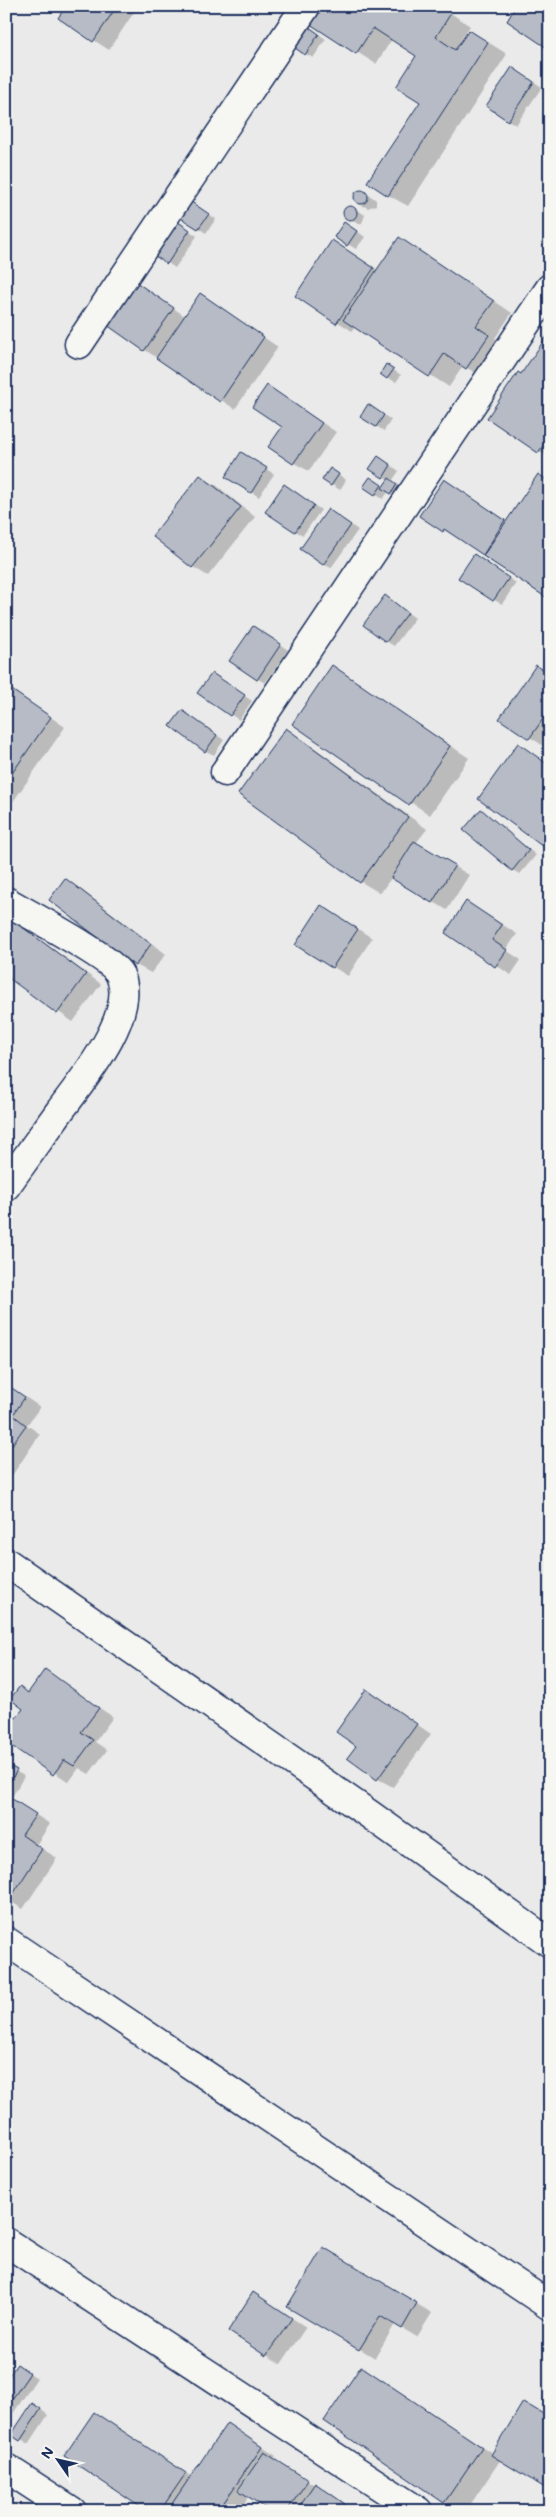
<svg xmlns="http://www.w3.org/2000/svg" width="556" height="2517" viewBox="0 0 556 2517" font-family="Mali,sans-serif">
  <style>
    .shadow { fill: #0003 }
    .building { fill: #b6bbc6; stroke: #1b2f5e }
    .lines { fill: none; stroke-linecap: round; stroke-linejoin: round }
    .street-casing { stroke: #1b2f5e; stroke-width: 31 }
    .street { stroke: #f6f6f2; stroke-width: 28 }
  </style>
  <rect width="100%" height="100%" fill="#e9eae9"/>
  <filter id="ink" filterUnits="userSpaceOnUse"><feTurbulence type="fractalNoise" baseFrequency=".02" numOctaves="2"/><feDisplacementMap in="SourceGraphic" scale="10" xChannelSelector="R" yChannelSelector="G"/><feConvolveMatrix kernelMatrix="1 2 1 2 8 2 1 2 1" color-interpolation-filters="sRGB"/></filter>
  <g filter="url(#ink)">
    <path class="shadow" d="M 67,6 L 132,6 L 136,9 L 109,50 L 60,18 Z
      M 440,6 L 470,26 L 460,41 L 462,42 L 470,31 L 507,54 L 408,206 L 388,195 L 421,102 L 418,55 L 392,39 L 376,64 L 309,22 Z
      M 310,28 L 326,39 L 313,58 L 306,54 Z
      M 520,73 L 542,87 L 516,125 L 508,120 Z
      M 359,192 L 364,192 L 372,197 L 376,200 L 376,205 L 368,208 L 359,204 L 356,200 Z
      M 192,203 L 216,219 L 206,233 L 175,213 Z
      M 353,207 L 365,215 L 362,223 L 358,224 L 345,215 L 345,211 Z
      M 177,222 L 197,236 L 175,268 L 168,263 Z
      M 353,228 L 365,237 L 356,249 L 336,237 Z
      M 333,242 L 378,270 L 419,250 L 512,313 L 495,338 L 508,347 L 487,379 L 463,366 L 449,387 L 355,327 L 352,331 L 297,295 Z
      M 145,288 L 186,317 L 201,295 L 278,347 L 235,409 L 145,350 Z
      M 550,339 L 550,458 L 488,417 Z
      M 387,366 L 401,375 L 396,382 L 388,378 Z
      M 282,396 L 336,432 L 309,471 L 294,463 Z
      M 377,410 L 391,420 L 384,431 L 376,426 Z
      M 249,458 L 274,474 L 259,497 L 227,476 Z
      M 386,462 L 399,471 L 392,481 L 404,490 L 399,497 L 389,491 L 383,499 L 375,494 L 378,483 L 384,487 L 389,480 L 384,477 Z
      M 338,474 L 346,480 L 340,490 L 323,479 Z
      M 201,477 L 216,485 L 255,517 L 208,576 L 193,567 L 154,536 Z
      M 293,490 L 321,510 L 303,535 L 295,531 Z
      M 460,490 L 508,522 L 486,555 L 421,516 Z
      M 336,515 L 358,530 L 331,568 L 323,564 Z
      M 482,560 L 516,583 L 502,604 L 494,600 Z
      M 393,602 L 415,618 L 394,646 L 386,641 Z
      M 261,632 L 288,650 L 265,683 L 258,679 Z
      M 333,667 L 469,758 L 430,815 L 293,724 Z
      M 550,674 L 550,739 L 545,747 L 501,718 Z
      M 220,679 L 252,701 L 239,720 L 199,693 Z
      M 6,686 L 65,727 L 10,806 L 6,803 Z
      M 182,711 L 224,740 L 214,755 L 206,751 Z
      M 286,730 L 305,741 L 427,829 L 416,843 L 469,875 L 447,910 L 392,877 L 380,893 L 361,882 Z
      M 518,745 L 550,765 L 550,849 L 479,799 Z
      M 481,811 L 536,855 L 520,874 L 512,870 Z
      M 65,880 L 80,889 L 166,954 L 151,973 L 136,965 Z
      M 467,902 L 517,934 L 506,950 L 521,960 L 511,975 L 446,933 Z
      M 322,906 L 372,938 L 348,976 L 297,945 Z
      M 6,915 L 101,984 L 73,1022 L 6,975 Z
      M 6,1384 L 40,1407 L 27,1425 L 40,1434 L 9,1480 L 6,1479 Z
      M 45,1671 L 113,1717 L 95,1742 L 107,1750 L 89,1774 L 79,1768 L 69,1782 L 6,1740 L 6,1710 L 18,1718 L 25,1709 L 20,1688 L 30,1693 Z
      M 367,1690 L 431,1734 L 393,1787 L 378,1779 L 358,1746 Z
      M 6,1766 L 24,1776 L 11,1799 L 50,1824 L 36,1845 L 57,1858 L 23,1909 L 6,1899 Z
      M 323,2249 L 432,2313 L 417,2337 L 395,2324 L 375,2358 L 289,2306 Z
      M 254,2294 L 306,2327 L 281,2364 L 266,2355 Z
      M 362,2367 L 501,2459 L 466,2511 L 460,2511 L 445,2502 L 325,2421 Z
      M 25,2370 L 37,2378 L 6,2424 L 6,2383 Z
      M 40,2409 L 48,2415 L 29,2444 L 21,2439 Z
      M 94,2413 L 192,2477 L 242,2434 L 276,2456 L 274,2459 L 302,2478 L 330,2493 L 355,2511 L 272,2511 L 249,2496 L 239,2511 L 148,2511 Z"/>
    <path class="building" d="M 66,6 L 117,6 L 93,42 L 58,18 Z
      M 317,6 L 440,6 L 451,13 L 436,37 L 455,50 L 469,30 L 488,42 L 388,196 L 367,182 L 420,102 L 396,87 L 416,56 L 373,28 L 356,54 L 307,22 Z
      M 516,6 L 550,6 L 550,43 L 547,48 L 507,21 Z
      M 302,22 L 319,34 L 305,55 L 288,43 Z
      M 512,67 L 534,82 L 508,121 L 486,106 Z
      M354 197a7 7 0 1 1 14 0a7 7 0 1 1-14 0Z
      M 184,197 L 209,214 L 198,229 L 173,213 Z
      M343 213a7 7 0 1 1 14 0a7 7 0 1 1-14 0Z
      M 168,215 L 190,230 L 167,264 L 145,249 Z
      M 344,222 L 357,231 L 347,246 L 334,237 Z
      M 399,237 L 494,301 L 476,326 L 489,335 L 466,369 L 444,354 L 429,377 L 343,320 Z
      M 332,240 L 374,268 L 336,324 L 295,296 Z
      M 130,278 L 174,308 L 144,351 L 100,320 Z
      M 200,293 L 264,337 L 220,402 L 156,358 Z
      M 547,336 L 550,338 L 550,435 L 538,453 L 487,418 L 518,372 L 521,374 Z
      M 386,364 L 394,369 L 387,379 L 380,374 Z
      M 267,385 L 322,423 L 293,464 L 268,447 L 282,427 L 252,407 Z
      M 368,404 L 384,415 L 376,427 L 360,417 Z
      M 241,452 L 267,468 L 251,493 L 225,477 Z
      M 378,456 L 391,465 L 383,478 L 369,469 Z
      M 330,468 L 339,474 L 331,486 L 322,480 Z
      M 538,474 L 550,482 L 550,600 L 483,556 Z
      M 200,475 L 241,507 L 192,568 L 152,536 Z
      M 370,477 L 382,485 L 375,495 L 363,487 Z
      M 389,478 L 397,484 L 391,494 L 382,488 Z
      M 444,479 L 505,520 L 483,555 L 444,529 L 443,532 L 419,516 Z
      M 284,484 L 314,505 L 295,532 L 265,512 Z
      M 328,509 L 351,525 L 323,565 L 300,549 Z
      M 474,554 L 509,578 L 493,601 L 458,578 Z
      M 385,595 L 408,613 L 386,642 L 363,625 Z
      M 253,626 L 281,644 L 257,680 L 229,661 Z
      M 332,665 L 450,746 L 409,805 L 292,724 Z
      M 536,665 L 550,674 L 550,709 L 529,739 L 499,719 Z
      M 212,673 L 245,695 L 230,716 L 197,693 Z
      M 6,686 L 51,717 L 6,782 Z
      M 182,710 L 217,735 L 205,752 L 170,726 Z
      M 286,728 L 408,817 L 360,883 L 238,794 Z
      M 518,743 L 550,766 L 550,836 L 542,846 L 478,799 Z
      M 481,809 L 529,850 L 512,871 L 463,830 Z
      M 414,841 L 455,865 L 432,903 L 391,878 Z
      M 65,878 L 151,944 L 135,966 L 49,900 Z
      M 466,901 L 502,925 L 492,940 L 507,950 L 495,967 L 445,933 Z
      M 321,905 L 358,929 L 332,968 L 295,945 Z
      M 6,915 L 86,974 L 57,1014 L 6,976 Z
      M 6,1384 L 25,1397 L 13,1415 L 26,1425 L 6,1453 Z
      M 45,1669 L 99,1708 L 81,1732 L 93,1740 L 74,1766 L 64,1760 L 53,1775 L 6,1742 L 6,1711 L 16,1718 L 23,1709 L 10,1699 L 20,1686 L 28,1693 Z
      M 366,1689 L 417,1724 L 377,1780 L 347,1758 L 356,1746 L 336,1732 Z
      M 6,1764 L 17,1770 L 6,1789 Z
      M 6,1795 L 36,1814 L 22,1835 L 42,1849 L 8,1902 Z
      M 323,2247 L 417,2303 L 402,2329 L 380,2316 L 359,2350 L 287,2307 Z
      M 253,2292 L 292,2318 L 266,2356 L 228,2331 Z
      M 17,2364 L 30,2373 L 6,2408 L 6,2380 Z
      M 361,2366 L 482,2447 L 444,2503 L 324,2421 Z
      M 523,2402 L 550,2418 L 550,2491 L 491,2455 Z
      M 32,2403 L 41,2409 L 20,2441 L 11,2435 Z
      M 94,2412 L 186,2473 L 160,2511 L 146,2511 L 64,2456 Z
      M 227,2423 L 262,2447 L 218,2511 L 167,2511 Z
      M 264,2452 L 308,2480 L 287,2511 L 270,2511 L 238,2490 Z
      M 315,2483 L 345,2504 L 340,2511 L 296,2511 Z"/>
    <g class="lines">
      <g class="street-casing">
        <path id="street" d="M 79,344 L 306,6
          M 225,772 L 550,288
          M 6,901 C 26,913 113,958 120,975 C 138,1015 81,1082 59,1112 C 41,1137 24,1161 6,1186
          M 6,1562 L 369,1814 L 550,1943
          M 6,1941 L 550,2306
          M 6,2242 L 418,2511
          M 6,2468 L 72,2511"/>
      </g>
      <use href="#street" class="street"/>
    </g>
  </g>
  <rect width="556" height="2517" fill="none" stroke="#f6f6f2" stroke-width="25"/>
  <rect x="12" y="12" width="531" height="2492" fill="none" stroke="#1b2f5e" stroke-width="2" filter="url(#ink)"/>
  <g transform="translate(58 2460) rotate(304)" stroke="#f6f6f2" stroke-width="4" paint-order="stroke">
  <path d="M0-4L9 19L0 12L-9 19Z" fill="#1b2f5e"/>
  <text y="-8" font-size="14" font-weight="bold" text-anchor="middle" fill="#1b2f5e">N</text>
  </g>
</svg>
